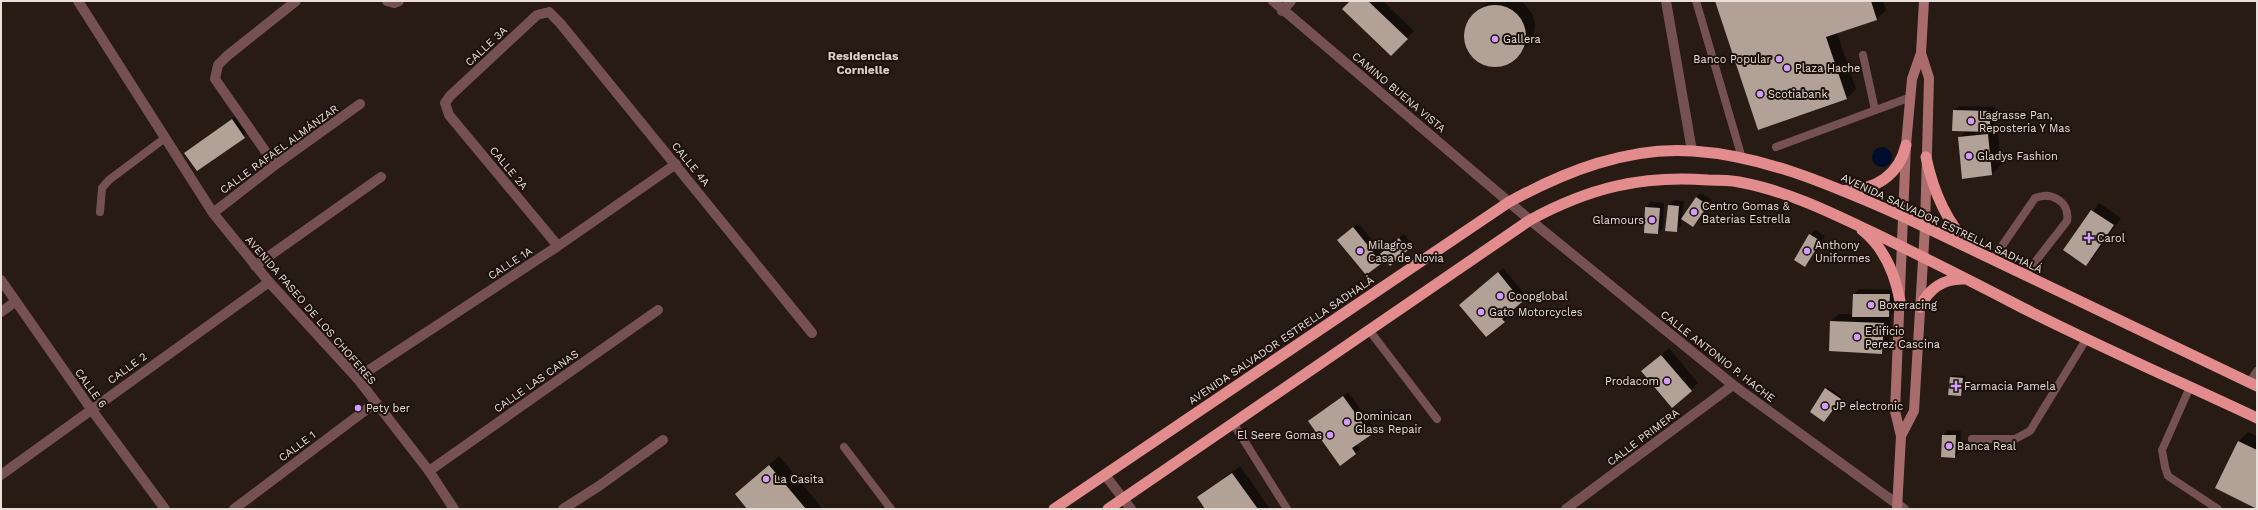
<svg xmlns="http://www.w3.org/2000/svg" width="2258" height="510" viewBox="0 0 2258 510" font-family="'Work Sans',sans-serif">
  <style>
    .water { fill: #000c2b }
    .shadow { fill: #0007 }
    .building { fill: #b1a197 }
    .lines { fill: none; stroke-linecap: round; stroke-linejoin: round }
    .service { stroke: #765151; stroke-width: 8 }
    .minor { stroke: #765151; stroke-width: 10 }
    .tertiary { stroke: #765151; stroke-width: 10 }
    .secondary { stroke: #a96d6e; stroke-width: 10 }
    .trunk { stroke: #e28c8e; stroke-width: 11 }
    .poi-dot { fill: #d39cfc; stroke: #1d120b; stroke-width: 1.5 }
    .labels { text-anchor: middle; stroke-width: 4; stroke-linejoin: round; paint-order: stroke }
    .poi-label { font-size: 11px; fill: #e8dfda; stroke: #1d120b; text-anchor: start }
    .street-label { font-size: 11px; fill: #e8dfda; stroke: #1d120b }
    .neighbourhood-label { font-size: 12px; font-weight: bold; fill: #ddcdc3; stroke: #1d120b }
  </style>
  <rect width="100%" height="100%" fill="#271b14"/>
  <path class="water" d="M1872 157a10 10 0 1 1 20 0a10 10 0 1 1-20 0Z"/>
  <path class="shadow" d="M 1351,1 L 1383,1 L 1414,31 L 1391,55 Z
    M 1488,1 L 1522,1 L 1533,15 L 1535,25 L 1533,36 L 1528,45 L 1510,61 L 1500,65 L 1491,65 L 1474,58 L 1465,42 L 1467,24 L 1472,16 Z
    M 1716,1 L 1883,1 L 1886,10 L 1877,19 L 1837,33 L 1856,89 L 1846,99 Z
    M 1959,106 L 1995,107 L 1994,125 L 1997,125 L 2001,165 L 1992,174 L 1963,178 L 1959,138 L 1966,131 L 1954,111 Z
    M 240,113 L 251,130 L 197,169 L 185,153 Z
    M 1701,193 L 1712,200 L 1693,226 L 1696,197 Z
    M 1674,200 L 1684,201 L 1681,226 L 1676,231 L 1666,230 L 1669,205 Z
    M 1651,202 L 1664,203 L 1663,228 L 1658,233 L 1646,207 Z
    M 2099,203 L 2121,218 L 2093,258 L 2086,265 L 2065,250 Z
    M 1358,223 L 1382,252 L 1404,234 L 1412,245 L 1408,249 L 1385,258 L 1366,274 L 1343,235 Z
    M 1815,230 L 1825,236 L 1805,266 L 1810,235 Z
    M 1503,268 L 1527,297 L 1507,314 L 1509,316 L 1504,321 L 1460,305 Z
    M 1859,289 L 1894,290 L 1894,312 L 1889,316 L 1891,316 L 1889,346 L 1882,353 L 1830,350 L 1831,321 L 1839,314 L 1853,314 L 1854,294 Z
    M 1669,348 L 1698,383 L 1691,390 L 1650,364 Z
    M 1953,375 L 1965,376 L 1963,393 L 1961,395 L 1951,377 Z
    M 1828,387 L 1842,397 L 1826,419 L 1811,412 Z
    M 1348,392 L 1375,429 L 1356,444 L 1360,449 L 1355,454 L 1309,421 Z
    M 1947,430 L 1961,431 L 1960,452 L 1955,457 L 1943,435 Z
    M 2248,432 L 2257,436 L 2257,508 L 2216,488 L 2239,441 Z
    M 779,456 L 823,509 L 749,509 L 736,494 Z
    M 1240,466 L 1270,509 L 1206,509 L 1198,498 Z"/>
  <path class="building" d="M 1350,1 L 1368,1 L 1408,39 L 1391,56 L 1342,9 Z
    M 1715,1 L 1871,1 L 1877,20 L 1826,37 L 1847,99 L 1758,130 Z
    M1464 36a31 31 0 1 1 62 0a31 31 0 1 1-62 0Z
    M 1953,110 L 1990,111 L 1990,132 L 1952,131 Z
    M 232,119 L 245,138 L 197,171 L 184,153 Z
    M 1988,134 L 1992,175 L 1962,179 L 1958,137 Z
    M 1696,197 L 1708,205 L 1693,227 L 1681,219 Z
    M 1668,205 L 1679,206 L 1677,232 L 1665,231 Z
    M 1645,207 L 1660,208 L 1658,234 L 1644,233 Z
    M 2091,210 L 2114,225 L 2086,266 L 2063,250 Z
    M 1353,227 L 1382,263 L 1366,275 L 1337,240 Z
    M 1809,234 L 1821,241 L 1805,267 L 1794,260 Z
    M 1399,238 L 1408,250 L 1390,266 L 1380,254 Z
    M 1498,272 L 1522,302 L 1502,319 L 1505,322 L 1486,337 L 1459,305 Z
    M 1853,294 L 1890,294 L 1889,317 L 1852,317 Z
    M 1830,321 L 1884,323 L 1882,354 L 1829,351 Z
    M 1661,355 L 1692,391 L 1672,408 L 1641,371 Z
    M 1950,377 L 1963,378 L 1961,396 L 1948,395 Z
    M 1825,388 L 1841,399 L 1824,422 L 1810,412 Z
    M 1343,396 L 1371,435 L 1352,448 L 1356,454 L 1340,466 L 1308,421 Z
    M 1942,435 L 1956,435 L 1955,458 L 1941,457 Z
    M 2238,441 L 2257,450 L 2257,509 L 2215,488 Z
    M 769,465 L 806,509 L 747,509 L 735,494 Z
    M 1232,473 L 1258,509 L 1205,509 L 1197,497 Z"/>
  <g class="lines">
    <path class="service" d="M 1696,1 L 1742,158
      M 1863,55 L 1875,110
      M 1776,147 L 1911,97
      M 100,212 L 102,188 L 109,180 L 165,138
      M 1993,259 L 2035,198 C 2052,191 2070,202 2067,221 L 2025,275
      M 1369,330 L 1437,419
      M 2249,383 L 2257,371
      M 2190,387 L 2162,450 L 2165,467 L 2168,476 L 2218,509
      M 1233,423 L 1287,509
      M 1972,439 L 2015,439 L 2030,431 L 2087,338
      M 844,447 L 891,509"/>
    <path class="minor" d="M 387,1 L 394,3 L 399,1
      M 1666,1 L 1692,151
      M 1282,11 L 1291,1
      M 275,165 L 215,79 L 218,65 L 227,56 L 296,1
      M 213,213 L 275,165 L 360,104
      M 1530,220 L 1733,385 L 1904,509
      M 558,246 L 449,115 L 445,103 L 450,96 L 537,15 L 549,12 L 560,23 L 812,333
      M 255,266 L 381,177
      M 1,280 L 91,409 L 165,509
      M 1,312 L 15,302
      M 357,378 L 558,246 L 676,164
      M 429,471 L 658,310
      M 1,475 L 269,282
      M 1105,475 L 1131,509
      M 234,509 L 375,403
      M 563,509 L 599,486 L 663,440
      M 1566,509 L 1733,385"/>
    <path class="tertiary" d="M 78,1 L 213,213 L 269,282 L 357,378 L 429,471 L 454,509
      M 1273,1 L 1530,220"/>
    <path class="secondary" d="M 1901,436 L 1914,411 L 1925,227 L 1929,78 L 1921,53
      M 1897,509 L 1901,436 L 1895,411 L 1906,145 L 1912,79 L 1921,53 L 1924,1"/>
    <path class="trunk" d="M 1926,157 C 1933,191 1946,222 1971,247
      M 1846,190 C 1876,190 1899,175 1906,145
      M 1862,230 C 1885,248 1895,274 1900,301
      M 1920,307 C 1929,288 1945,278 1965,279
      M 1054,509 L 1509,202 C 1564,172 1628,146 1693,151 C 1767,156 1835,187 1902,216 L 2257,386
      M 1108,509 L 1530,220 C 1589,188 1641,175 1708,180 C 1718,180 1729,180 1739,182 C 1788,191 1832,213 1876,234 C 1925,258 1973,282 2021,307 C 2098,346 2178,381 2257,418"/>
  </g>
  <g class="poi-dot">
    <circle cx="1495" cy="39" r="4"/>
    <circle cx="1779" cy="59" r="4"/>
    <circle cx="1787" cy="68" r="4"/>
    <circle cx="1760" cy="94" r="4"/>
    <circle cx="1971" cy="121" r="4"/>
    <circle cx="1969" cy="156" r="4"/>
    <circle cx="1694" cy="212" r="4"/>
    <circle cx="1652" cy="220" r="4"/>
    <path d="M2087 232h4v4h4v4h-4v4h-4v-4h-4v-4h4z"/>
    <circle cx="1360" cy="251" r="4"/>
    <circle cx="1807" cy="251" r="4"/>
    <circle cx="1500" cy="296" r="4"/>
    <circle cx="1871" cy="305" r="4"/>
    <circle cx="1481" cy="312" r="4"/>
    <circle cx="1857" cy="337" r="4"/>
    <circle cx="1667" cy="381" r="4"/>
    <path d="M1954 380h4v4h4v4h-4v4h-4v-4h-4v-4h4z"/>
    <circle cx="1825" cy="406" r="4"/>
    <circle cx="358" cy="408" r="4"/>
    <circle cx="1347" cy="422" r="4"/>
    <circle cx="1330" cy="435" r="4"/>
    <circle cx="1949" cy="446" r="4"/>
    <circle cx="766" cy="479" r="4"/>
  </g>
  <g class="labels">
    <g class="poi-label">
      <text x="1503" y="43">Gallera</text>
      <text x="1771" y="63" text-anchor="end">Banco Popular</text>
      <text x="1795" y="72">Plaza Hache</text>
      <text x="1768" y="98">Scotiabank</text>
      <text x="1979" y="119">Lagrasse Pan,<tspan x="1979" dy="13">Reposteria Y Mas</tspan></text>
      <text x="1977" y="160">Gladys Fashion</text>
      <text x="1702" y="210">Centro Gomas &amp;<tspan x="1702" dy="13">Baterias Estrella</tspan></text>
      <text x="1644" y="224" text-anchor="end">Glamours</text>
      <text x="2097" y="242">Carol</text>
      <text x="1368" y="249">Milagros<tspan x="1368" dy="13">Casa de Novia</tspan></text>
      <text x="1815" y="249">Anthony<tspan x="1815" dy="13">Uniformes</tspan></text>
      <text x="1508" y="300">Coopglobal</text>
      <text x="1879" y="309">Boxeracing</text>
      <text x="1489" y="316">Gato Motorcycles</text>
      <text x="1865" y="335">Edificio<tspan x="1865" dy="13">Perez Cascina</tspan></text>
      <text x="1659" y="385" text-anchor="end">Prodacom</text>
      <text x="1964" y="390">Farmacia Pamela</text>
      <text x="1833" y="410">JP electronic</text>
      <text x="366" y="412">Pety ber</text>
      <text x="1355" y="420">Dominican<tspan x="1355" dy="13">Glass Repair</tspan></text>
      <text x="1322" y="439" text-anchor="end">El Seere Gomas</text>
      <text x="1957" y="450">Banca Real</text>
      <text x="774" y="483">La Casita</text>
    </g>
    <g class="street-label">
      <text transform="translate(486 46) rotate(-43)" y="4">CALLE 3A</text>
      <text transform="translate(1399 92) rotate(40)" y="4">CAMINO BUENA VISTA</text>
      <text transform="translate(279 149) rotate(-36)" y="4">CALLE RAFAEL ALMÁNZAR</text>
      <text transform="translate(691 164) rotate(51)" y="4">CALLE 4A</text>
      <text transform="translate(509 168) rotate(50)" y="4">CALLE 2A</text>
      <text transform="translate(1942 223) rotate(25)" y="4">AVENIDA SALVADOR ESTRELLA SADHALÁ</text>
      <text transform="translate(510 263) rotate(-33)" y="4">CALLE 1A</text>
      <text transform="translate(311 310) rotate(49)" y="4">AVENIDA PASEO DE LOS CHOFERES</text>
      <text transform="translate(1281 340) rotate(-34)" y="4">AVENIDA SALVADOR ESTRELLA SADHALÁ</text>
      <text transform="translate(1718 356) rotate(38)" y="4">CALLE ANTONIO P. HACHE</text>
      <text transform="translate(127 368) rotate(-36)" y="4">CALLE 2</text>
      <text transform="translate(536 381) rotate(-35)" y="4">CALLE LAS CANAS</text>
      <text transform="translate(91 388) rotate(54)" y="4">CALLE 6</text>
      <text transform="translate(1643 437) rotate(-37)" y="4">CALLE PRIMERA</text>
      <text transform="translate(297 446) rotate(-37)" y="4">CALLE 1</text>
    </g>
    <g class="neighbourhood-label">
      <text x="863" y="60">Residencias<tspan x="863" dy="14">Cornielle</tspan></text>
    </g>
  </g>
  <rect width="2258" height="510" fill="none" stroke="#e8dfda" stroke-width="4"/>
</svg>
